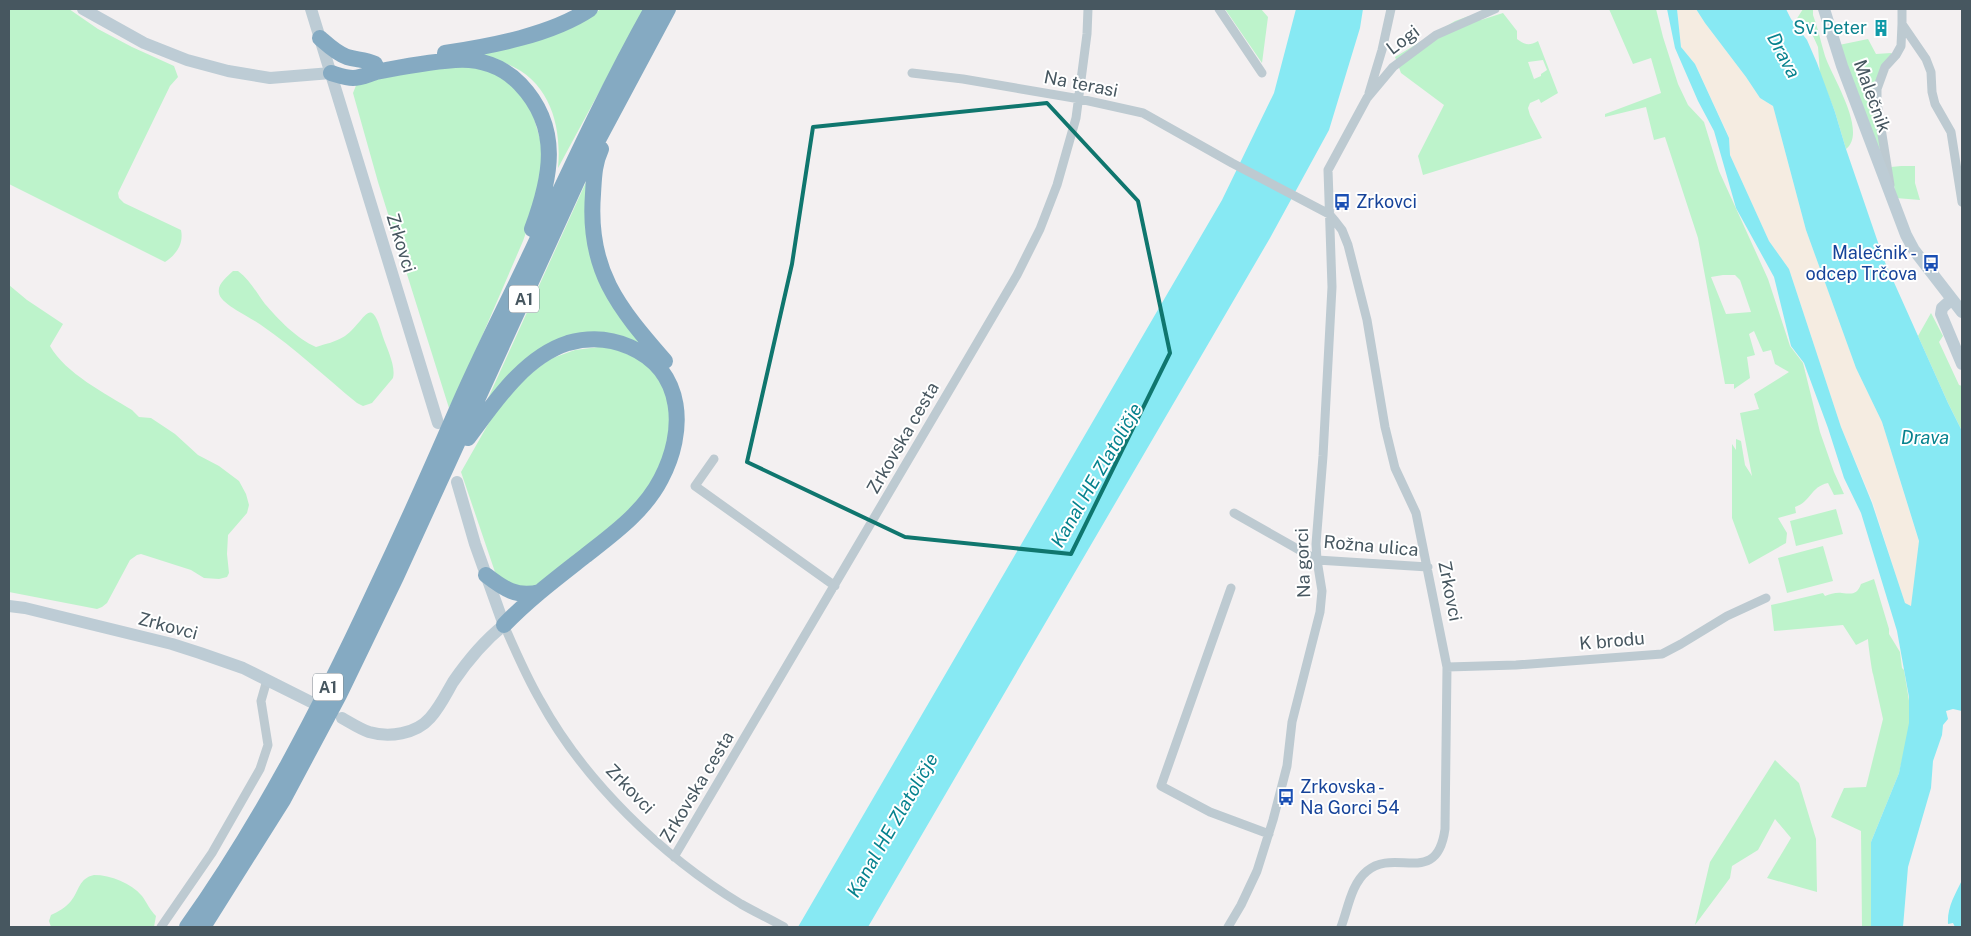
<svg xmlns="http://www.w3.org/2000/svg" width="1971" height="936" viewBox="0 0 1971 936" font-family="'Public Sans',sans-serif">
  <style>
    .green { fill: #bdf3cb; fill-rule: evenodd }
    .sand { fill: #f5ece1 }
    .water { fill: #87e9f3 }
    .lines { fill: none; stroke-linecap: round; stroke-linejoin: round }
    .street { stroke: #bdcad1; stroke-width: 9 }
    .secondary { stroke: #bdccd5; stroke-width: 12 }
    .highway { stroke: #85aac2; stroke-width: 16 }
    .marked { fill: none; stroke: #0f766e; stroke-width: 4; stroke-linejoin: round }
    .labels { text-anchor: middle; stroke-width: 4; stroke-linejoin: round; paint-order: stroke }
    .shield { fill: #fff; stroke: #7e8990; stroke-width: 1 }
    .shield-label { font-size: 16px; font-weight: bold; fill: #475760 }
    .culture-label { font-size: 18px; fill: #0d838f; stroke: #fff; text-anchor: end }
    .street-label { font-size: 18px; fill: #475760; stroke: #fff }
    .transit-label { font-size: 18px; fill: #164399; stroke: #fff; text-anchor: start }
    .water-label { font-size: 19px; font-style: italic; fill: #06828e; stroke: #fff }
  </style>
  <rect width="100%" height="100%" fill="#f3f0f1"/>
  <path class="green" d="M 9,9 L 69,9 L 98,29 L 132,47 L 174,66 L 178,77 L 170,86 L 118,193 L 119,198 L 124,203 L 181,230 C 184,244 176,255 165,262 L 9,184 Z
    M 601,9 L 644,9 L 558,168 C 562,124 549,78 502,62 C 491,58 476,58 464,56 L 595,13 Z
    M 1225,9 L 1261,9 L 1268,17 L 1262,63 Z
    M 1609,9 L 1656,9 L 1663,37 L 1678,84 L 1688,105 L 1704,122 L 1719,171 L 1768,279 L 1790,346 L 1803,363 L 1820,432 L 1834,472 L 1844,494 L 1834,495 L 1828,483 C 1810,487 1812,501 1795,507 L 1796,513 L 1778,518 L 1787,533 L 1786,543 L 1749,564 L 1732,518 L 1732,444 L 1736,450 L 1736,439 L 1741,441 L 1745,465 L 1752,476 L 1740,413 L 1759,409 L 1754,394 L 1789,372 L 1775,364 L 1771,350 L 1763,352 L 1754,331 L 1749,334 L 1755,355 L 1747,357 L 1750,378 L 1734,389 L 1734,384 L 1725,384 L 1698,238 L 1665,137 L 1654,140 L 1646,107 L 1605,117 L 1605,114 L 1661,93 L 1651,58 L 1633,64 ZM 1723,275 L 1735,275 L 1740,280 L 1751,312 L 1726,314 L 1711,277 Z
    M 1803,9 L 1813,9 L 1813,15 C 1818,28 1821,43 1825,56 C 1832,77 1868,132 1846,149 L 1835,112 L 1820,74 L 1818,47 L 1808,25 L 1800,25 L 1796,20 Z
    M 1503,13 L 1517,31 L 1517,39 C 1525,45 1529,46 1538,41 L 1558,93 L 1541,103 L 1539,99 L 1530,103 L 1528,108 L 1530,115 L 1542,138 L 1423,175 L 1418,156 L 1444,105 L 1401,73 L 1395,57 L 1455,21 L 1469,16 L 1481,20 ZM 1543,60 L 1547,70 L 1541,74 L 1541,76 L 1534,79 L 1528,62 Z
    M 1868,39 L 1876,54 L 1891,53 L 1892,56 L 1881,70 L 1881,140 L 1879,159 L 1839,45 Z
    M 452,65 L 496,69 L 528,98 L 545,156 L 535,207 L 523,241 L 470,364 L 449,408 L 378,182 L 353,93 L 357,83 Z
    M 1901,166 L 1915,166 L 1915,183 L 1920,200 L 1896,198 L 1891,167 Z
    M 586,182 L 587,224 L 646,347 L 567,337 L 485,405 Z
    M 233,271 L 238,271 C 250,280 256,292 265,304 C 278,319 297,339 316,347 C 325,344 336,342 345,336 C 366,321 370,291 383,337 C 387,349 396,366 393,378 L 372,403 L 363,406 L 357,403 C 325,377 295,348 261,325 C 252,318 220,304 219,293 C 217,284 227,277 233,271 Z
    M 9,285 L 27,300 L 63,324 L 50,346 C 65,373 106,394 132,410 L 139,417 L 151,418 L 175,434 L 198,455 L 219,466 L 239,481 L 246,494 L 249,505 L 247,513 L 228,535 L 227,554 L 229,573 L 227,577 L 219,579 L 204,578 L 191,570 L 141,554 L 137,555 L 130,560 L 107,603 L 102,607 L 97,609 L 9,592 Z
    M 1931,313 L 1943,336 L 1939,342 L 1959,385 L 1962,386 L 1962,431 L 1948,403 L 1918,336 Z
    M 607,346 L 637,358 L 658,373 L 673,414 L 662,468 L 622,524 L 542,582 L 527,589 L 503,581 L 495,572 L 461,472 L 499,405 L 525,378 L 550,359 L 575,350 Z
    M 1836,509 L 1843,534 L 1796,546 L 1790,521 Z
    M 1823,546 L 1833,581 L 1787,593 L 1778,558 Z
    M 1874,579 L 1889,629 L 1889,634 L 1900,652 L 1902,668 L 1904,670 L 1912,719 L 1899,773 L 1871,842 L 1871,927 L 1862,927 L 1861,831 L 1831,817 L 1844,788 L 1866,787 L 1883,719 L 1873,674 C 1872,672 1868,643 1868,639 L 1856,645 L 1843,625 L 1774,631 L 1771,605 L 1823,593 L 1825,596 C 1830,594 1837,592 1842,593 C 1852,594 1857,595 1861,584 Z
    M 1775,760 L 1799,783 L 1816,839 L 1817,892 L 1767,878 L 1791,838 L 1775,819 L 1758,850 L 1732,866 L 1730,878 L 1695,925 L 1710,862 Z
    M 94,875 C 111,875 131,883 142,896 C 147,903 150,910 156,916 L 154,927 L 51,927 L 49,921 L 51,915 C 58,912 65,908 71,901 C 79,891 79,878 94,875 Z"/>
  <path class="sand" d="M 1677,9 L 1696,9 L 1705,23 L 1746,77 L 1760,98 L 1773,106 L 1806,230 L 1856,368 L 1882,422 L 1919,542 L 1912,606 L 1905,604 L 1873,503 L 1841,427 L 1789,269 L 1769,241 L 1730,155 L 1729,137 L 1695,64 L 1681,47 Z"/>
  <path class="water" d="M 1296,9 L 1363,9 L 1360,28 L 1329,130 L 1270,238 L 868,927 L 798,927 L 1222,200 L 1274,93 Z
    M 1667,9 L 1677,9 L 1681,47 L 1695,64 L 1729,138 L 1730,155 L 1769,241 L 1789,269 L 1841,427 L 1872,503 L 1905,603 L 1911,606 L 1919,541 L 1882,422 L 1856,368 L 1806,230 L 1773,106 L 1760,98 L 1746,77 L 1705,23 L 1696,9 L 1786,9 L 1791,19 L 1807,40 L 1817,63 L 1835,112 L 1846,149 L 1884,260 L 1948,403 L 1962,431 L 1962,711 L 1953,709 L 1946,711 L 1948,719 L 1943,725 L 1942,735 L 1933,761 L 1931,788 L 1908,867 L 1903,927 L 1871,927 L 1871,842 L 1899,773 L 1909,723 L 1909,697 L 1897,631 L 1861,513 L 1844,478 L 1828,428 L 1804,363 L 1791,346 L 1774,277 L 1736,208 L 1714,131 L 1698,101 L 1675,48 Z
    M 1962,880 L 1962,927 L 1955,927 L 1953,923 L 1948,924 C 1947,907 1955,895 1962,880 Z"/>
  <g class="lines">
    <path class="street" d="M 1219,9 L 1262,73
      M 1902,9 L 1902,24 L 1926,59 L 1931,72 L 1932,92 L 1935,104 L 1951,132 L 1962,202
      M 912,73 L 963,79 L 1080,99 L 1143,113 L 1232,163 L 1329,214 L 1335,221 L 1342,230 L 1348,245 L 1367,320 L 1385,427 L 1395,468 L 1416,513 L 1447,667 L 1445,829 C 1437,888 1395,847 1367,871 C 1351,884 1348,909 1341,927
      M 1369,93 L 1382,50 L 1391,9
      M 1890,185 L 1877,103 L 1877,89 L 1885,67 L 1896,55 L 1901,46 L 1902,24
      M 714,459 L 695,486 L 835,586
      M 1234,513 L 1317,560 L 1428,567
      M 1231,588 L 1161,786 L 1210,812 L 1269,834
      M 504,625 C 515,650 526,676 540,700 C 584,781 662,856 741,904 C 755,912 770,919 784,927
      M 1447,667 L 1516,665 L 1662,654 L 1681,644 L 1727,616 L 1766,598
      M 674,857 L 963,367 L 1017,275 L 1040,229 L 1057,185 L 1076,118 L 1087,34 L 1088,9
      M 161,927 L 212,853 L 260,769 L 268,745 L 261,701 L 267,680
      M 1228,927 L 1241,905 L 1257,871 L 1273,820 L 1287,766 L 1292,722 L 1320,612 L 1322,591 L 1317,560 L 1316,544 L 1323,456 L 1332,287 L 1328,170 L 1367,98 L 1393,67 L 1436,35 L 1495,9"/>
    <path class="secondary" d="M 83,9 L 144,43 L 187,60 L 228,71 L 270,78 L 331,73
      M 311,9 L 438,423
      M 1824,9 L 1842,66 L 1906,235 L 1914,250 L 1962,312
      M 1952,299 L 1942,308 L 1941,314 L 1962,364
      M 9,606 L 25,608 L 172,644 L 200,653 L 243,668 L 311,702
      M 342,718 C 351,723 360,729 369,732 C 389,738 416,734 430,718 C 440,707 446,694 453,682 C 468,660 484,641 504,625 L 475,544 L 457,482"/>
    <path class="highway" d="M 320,38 C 328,45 336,53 347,57 C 357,60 365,59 375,64
      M 445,53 C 491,46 551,35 590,9
      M 331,73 C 338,75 346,78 353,78 C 361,78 369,74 376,72 C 401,67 429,62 455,60 C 479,58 503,66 520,84 C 562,128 551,178 532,229
      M 601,149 C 594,164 594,178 593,194 C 587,270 618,307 665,361
      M 468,438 C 494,403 524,357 568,343 C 589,337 610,338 630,347 C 685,371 686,432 661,479 C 644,512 613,534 585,556 C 557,578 529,599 504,625
      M 486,575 C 504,589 517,598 540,592
      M 187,927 C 261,823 320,709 374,593 C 402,534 429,474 455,414 C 478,360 505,308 530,255 C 569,172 607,89 652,9
      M 203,927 L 283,800 L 339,695 L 396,577 L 583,168 L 668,9"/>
  </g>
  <path class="marked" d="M 1047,103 L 1138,201 L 1170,353 L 1071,554 L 905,537 L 747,462 L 792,264 L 813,127 Z"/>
  <defs>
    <g id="building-bare" transform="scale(1.35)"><path d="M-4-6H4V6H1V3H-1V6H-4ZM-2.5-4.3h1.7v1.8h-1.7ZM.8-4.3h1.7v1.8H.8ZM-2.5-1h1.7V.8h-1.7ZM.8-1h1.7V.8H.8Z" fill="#0f9aa8" stroke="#fff" stroke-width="2.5" paint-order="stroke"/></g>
    <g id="bus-bare" transform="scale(1.35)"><path d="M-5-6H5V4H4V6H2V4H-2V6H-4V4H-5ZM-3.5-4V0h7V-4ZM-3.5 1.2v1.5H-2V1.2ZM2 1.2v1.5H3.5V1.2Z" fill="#1a4fb4" stroke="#fff" stroke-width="2.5" paint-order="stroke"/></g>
  </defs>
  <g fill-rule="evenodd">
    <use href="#building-bare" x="1881" y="28"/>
    <use href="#bus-bare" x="1342" y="202"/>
    <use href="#bus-bare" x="1931" y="263"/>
    <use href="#bus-bare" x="1286" y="797"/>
  </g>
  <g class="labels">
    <g class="shield">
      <rect x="509" y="285.5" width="30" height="27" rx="4"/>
      <rect x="313" y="673.5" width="30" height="27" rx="4"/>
    </g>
    <g class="shield-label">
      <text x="524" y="305">A1</text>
      <text x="328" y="693">A1</text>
    </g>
    <g class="culture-label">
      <text x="1867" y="34">Sv. Peter</text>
    </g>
    <g class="street-label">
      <text transform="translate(1403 40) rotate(-37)" y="6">Logi</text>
      <text transform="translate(1081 84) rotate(11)" y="6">Na terasi</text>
      <text transform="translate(1872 96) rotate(70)" y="6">Malečnik</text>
      <text transform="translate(401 243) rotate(73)" y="6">Zrkovci</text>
      <text transform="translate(903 438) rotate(-60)" y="6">Zrkovska cesta</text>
      <text transform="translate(1371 546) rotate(5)" y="6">Rožna ulica</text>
      <text transform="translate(1303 563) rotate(-92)" y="6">Na gorci</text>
      <text transform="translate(1450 591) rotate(79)" y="6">Zrkovci</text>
      <text transform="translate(168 626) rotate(15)" y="6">Zrkovci</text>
      <text transform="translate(1612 641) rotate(-5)" y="6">K brodu</text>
      <text transform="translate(697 787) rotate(-59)" y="6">Zrkovska cesta</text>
      <text transform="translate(630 789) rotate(46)" y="6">Zrkovci</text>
    </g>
    <g class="transit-label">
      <text x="1356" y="208">Zrkovci</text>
      <text x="1917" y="259" text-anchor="end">Malečnik -<tspan x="1917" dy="21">odcep Trčova</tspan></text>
      <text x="1300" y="793">Zrkovska -<tspan x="1300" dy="21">Na Gorci 54</tspan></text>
    </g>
    <g class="water-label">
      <text transform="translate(1784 55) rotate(62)" y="7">Drava</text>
      <text x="1925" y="444">Drava</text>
      <text transform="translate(1096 475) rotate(-60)" y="7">Kanal HE Zlatoličje</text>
      <text transform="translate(892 825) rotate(-60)" y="7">Kanal HE Zlatoličje</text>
    </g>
  </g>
  <rect width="1971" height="936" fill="none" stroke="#475760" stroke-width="20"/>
</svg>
